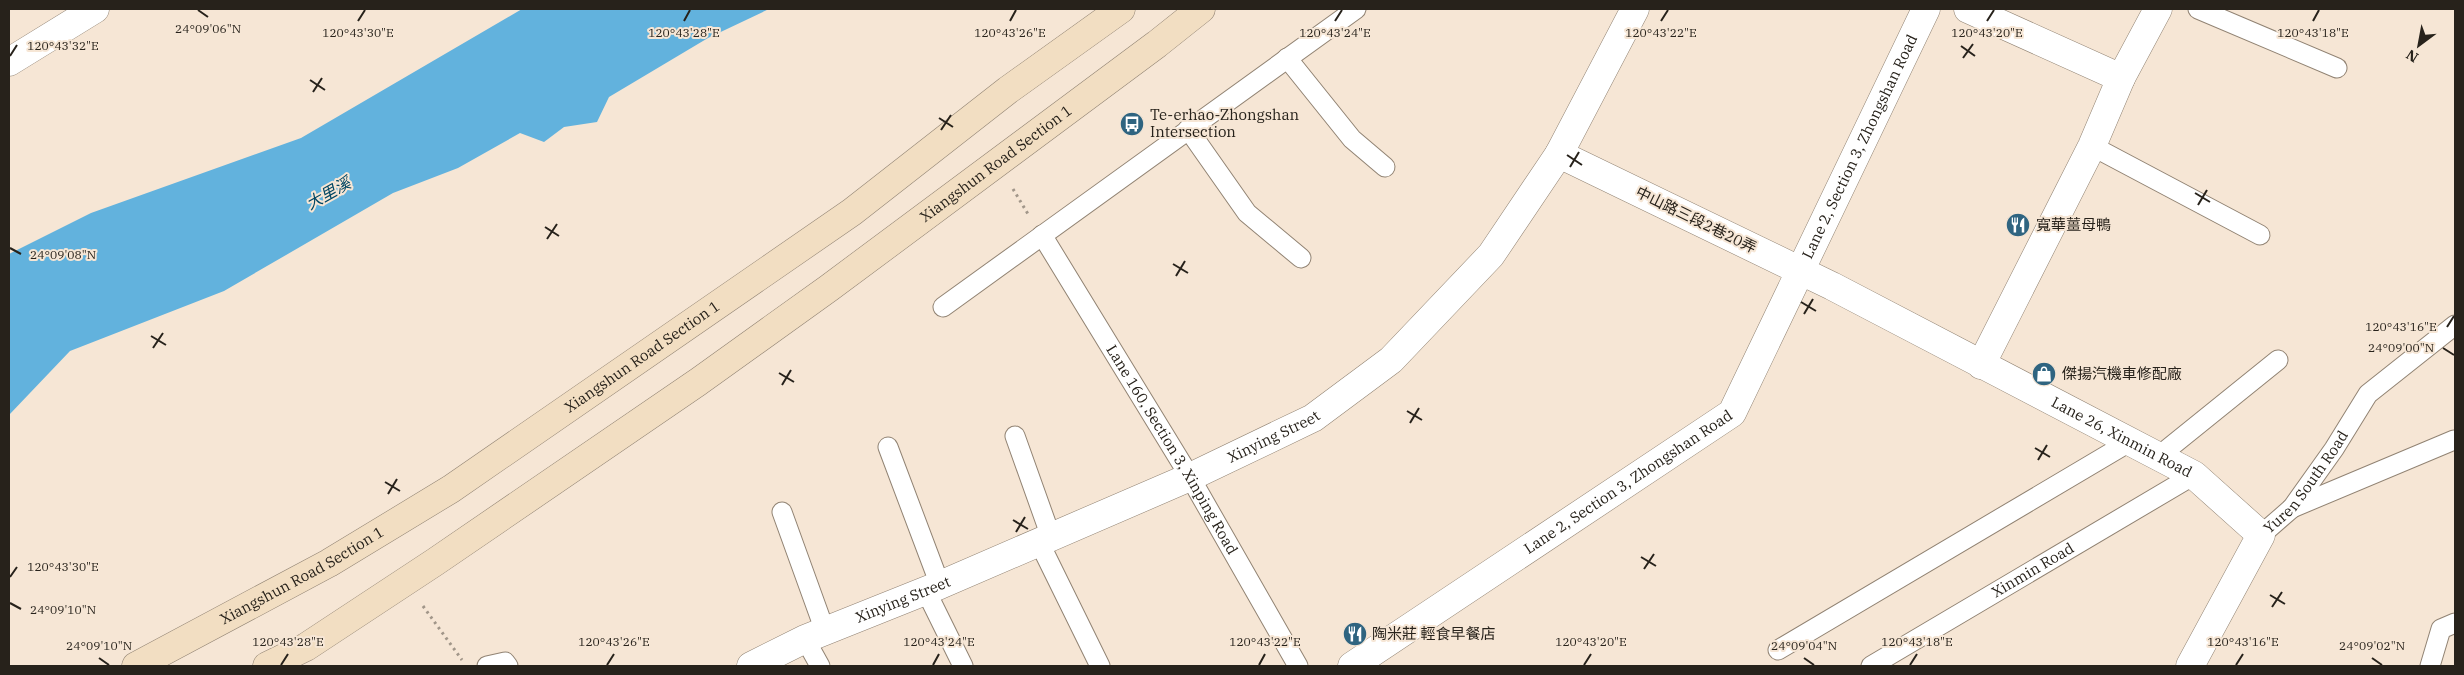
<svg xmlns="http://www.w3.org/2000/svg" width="2464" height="675" viewBox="0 0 2464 675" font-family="'IBM Plex Serif','Noto Sans TC',serif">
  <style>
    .water { fill: #62b2dd }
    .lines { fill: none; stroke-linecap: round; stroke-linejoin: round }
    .lane-casing { stroke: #918373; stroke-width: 21 }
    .street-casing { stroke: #918373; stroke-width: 29 }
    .secondary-casing { stroke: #918373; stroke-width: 29 }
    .path { stroke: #a19689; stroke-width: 3; stroke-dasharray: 2.5 4; stroke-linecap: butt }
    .lane { stroke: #fff; stroke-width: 19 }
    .street { stroke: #fff; stroke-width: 28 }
    .secondary { stroke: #f2dec2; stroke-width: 28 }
    .ticks { fill: none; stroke: #27221b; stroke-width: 2 }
    .labels { text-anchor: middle; stroke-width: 4; stroke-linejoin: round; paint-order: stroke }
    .poi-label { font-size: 15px; fill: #27221b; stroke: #f6e6d5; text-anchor: start }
    .street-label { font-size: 15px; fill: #27221b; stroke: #f6e6d5 }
    .water-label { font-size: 16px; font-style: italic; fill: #004663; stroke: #f6e6d5 }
    .ticks-label { font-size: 12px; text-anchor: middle; fill: #27221b; stroke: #f6e6d5; stroke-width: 4; stroke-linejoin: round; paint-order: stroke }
  </style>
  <rect width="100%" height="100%" fill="#f6e6d5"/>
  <path class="water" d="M 522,9 L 769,9 L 708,38 L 609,97 L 597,122 L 564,127 L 544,142 L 520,133 L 458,168 L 393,193 L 224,291 L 70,351 L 9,415 L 9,254 L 91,213 L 301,138 Z"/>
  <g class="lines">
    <g class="lane-casing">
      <g id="lane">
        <path d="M 2198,9 L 2337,68"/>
        <path d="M 1287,58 L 1352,139 L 1385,167"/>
        <path d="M 1188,129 L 1247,213 L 1301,258"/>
        <path d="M 2092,146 L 2260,235"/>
        <path id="s1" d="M 1042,235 L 1190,477 L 1298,666"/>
        <path d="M 943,307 L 1356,9"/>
        <path d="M 1015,436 L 1051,537"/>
        <path d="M 888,447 L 940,585"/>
        <path d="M 2159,456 L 2278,360"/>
        <path d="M 2292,508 L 2454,440"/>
        <path d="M 782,512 L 825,631"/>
        <path id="s2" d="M 2261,535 L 2292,508 L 2334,449 L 2368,394 L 2455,325"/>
        <path d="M 1039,542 L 1100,666"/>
        <path d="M 926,591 L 963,666"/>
        <path d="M 805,639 L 820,666"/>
        <path d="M 1778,650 L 2131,441"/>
        <path d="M 487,666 L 505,662 L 508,666"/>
        <path id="s3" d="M 1871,666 L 2194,475"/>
        <path d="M 2430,666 L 2441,629 L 2455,623"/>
      </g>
    </g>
    <g class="street-casing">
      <g id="street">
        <path d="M 1968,9 L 2121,78"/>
        <path d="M 9,62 L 95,9"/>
        <path id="s4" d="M 1559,154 L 1832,286 L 2194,475 L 2261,535 L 2190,666"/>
        <path d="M 1981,365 L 2092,146 L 2121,78 L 2158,9"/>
        <path id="s5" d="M 751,666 L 805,639 L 940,585 L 1190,477 L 1313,418 L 1391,360 L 1491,255 L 1559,154 L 1635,9"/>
        <path id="s6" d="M 1352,666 L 1732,413 L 1926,9"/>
      </g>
    </g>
    <g class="secondary-casing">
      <g id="secondary">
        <path id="s7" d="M 136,666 L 329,563 L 451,489 L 852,212 L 1008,90 L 1121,9"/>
        <path id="s8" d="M 267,666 L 306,647 L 435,562 L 698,382 L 829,288 L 1157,44 L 1201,9"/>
      </g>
    </g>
    <path class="path" d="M 1013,189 L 1028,214
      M 423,606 L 462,660"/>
    <use href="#lane" class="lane"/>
    <use href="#street" class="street"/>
    <use href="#secondary" class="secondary"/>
  </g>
  <path class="ticks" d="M 198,10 L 208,17M 358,21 L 365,10M 684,21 L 690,10M 1010,21 L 1016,10M 1335,21 L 1342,10M 1661,21 L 1668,10M 1987,21 L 1994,10M 2313,21 L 2319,10M 1961,46 L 1975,56M 10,56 L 17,45M 1963,58 L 1973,44M 310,80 L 325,90M 313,92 L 322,78M 939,118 L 953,127M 941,130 L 951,115M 1567,155 L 1582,165M 1570,167 L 1579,152M 2195,193 L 2210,202M 2198,205 L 2207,190M 545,227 L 559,236M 547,239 L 557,224M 10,248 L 21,254M 1173,264 L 1188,273M 1176,276 L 1185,261M 1801,302 L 1816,311M 1804,314 L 1813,299M 2447,327 L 2454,316M 151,336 L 166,345M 153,348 L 163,333M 2443,348 L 2454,355M 779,373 L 794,382M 782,385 L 791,370M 1407,411 L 1422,420M 1410,423 L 1419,408M 2035,448 L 2050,457M 2038,460 L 2047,445M 385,482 L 400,491M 388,494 L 397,479M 1013,520 L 1028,529M 1016,532 L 1025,517M 1641,557 L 1656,566M 1644,569 L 1654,554M 10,577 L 17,567M 2270,595 L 2285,604M 10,603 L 21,609M 2272,607 L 2282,592M 99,658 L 109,665M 1804,658 L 1814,665M 2372,658 L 2382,665M 281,665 L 288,654M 607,665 L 614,654M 933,665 L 939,654M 1259,665 L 1265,654M 1584,665 L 1591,654M 1910,665 L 1917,654M 2236,665 L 2243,654"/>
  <defs>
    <g id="bus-disc" transform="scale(1.25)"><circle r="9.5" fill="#2f6480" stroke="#f6e6d5"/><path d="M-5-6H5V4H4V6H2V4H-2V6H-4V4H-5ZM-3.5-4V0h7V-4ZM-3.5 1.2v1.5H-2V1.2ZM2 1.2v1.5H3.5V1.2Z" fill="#fff"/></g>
    <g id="restaurant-disc" transform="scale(1.25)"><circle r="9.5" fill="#2f6480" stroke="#f6e6d5"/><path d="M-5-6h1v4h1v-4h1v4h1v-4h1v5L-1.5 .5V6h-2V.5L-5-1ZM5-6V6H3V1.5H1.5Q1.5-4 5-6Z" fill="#fff"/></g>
    <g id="shop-disc" transform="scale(1.25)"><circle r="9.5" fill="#2f6480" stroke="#f6e6d5"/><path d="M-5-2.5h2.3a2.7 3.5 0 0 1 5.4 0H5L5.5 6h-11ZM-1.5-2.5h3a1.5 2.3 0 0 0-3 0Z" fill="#fff"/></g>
  </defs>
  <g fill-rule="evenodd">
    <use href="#bus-disc" x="1132" y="124"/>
    <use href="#restaurant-disc" x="2018" y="225"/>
    <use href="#shop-disc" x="2044" y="374"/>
    <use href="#restaurant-disc" x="1355" y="634"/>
  </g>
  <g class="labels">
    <g class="poi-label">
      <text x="1150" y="120">Te-erhao-Zhongshan<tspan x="1150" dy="17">Intersection</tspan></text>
      <text x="2036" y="230">寬華薑母鴨</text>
      <text x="2062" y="379">傑揚汽機車修配廠</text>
      <text x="1372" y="639">陶米莊 輕食早餐店</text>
    </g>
    <g class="street-label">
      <text dy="5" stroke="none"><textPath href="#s6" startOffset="752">Lane 2, Section 3, Zhongshan Road</textPath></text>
      <text dy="5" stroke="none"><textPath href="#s8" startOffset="886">Xiangshun Road Section 1</textPath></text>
      <text transform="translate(1696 220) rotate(26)" y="5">中山路三段2巷20弄</text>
      <text dy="5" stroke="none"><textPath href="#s7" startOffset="594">Xiangshun Road Section 1</textPath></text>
      <text dy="5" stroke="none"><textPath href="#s5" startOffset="571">Xinying Street</textPath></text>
      <text dy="5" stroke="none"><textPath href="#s4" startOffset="630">Lane 26, Xinmin Road</textPath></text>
      <text dy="5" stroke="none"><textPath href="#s1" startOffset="251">Lane 160, Section 3, Xinping Road</textPath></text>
      <text dy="5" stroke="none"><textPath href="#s6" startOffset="332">Lane 2, Section 3, Zhongshan Road</textPath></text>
      <text dy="5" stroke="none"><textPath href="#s2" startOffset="70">Yuren South Road</textPath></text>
      <text dy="5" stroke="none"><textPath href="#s3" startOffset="188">Xinmin Road</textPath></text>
      <text dy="5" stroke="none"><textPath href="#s7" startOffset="189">Xiangshun Road Section 1</textPath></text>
      <text dy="5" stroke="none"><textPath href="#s5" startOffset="166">Xinying Street</textPath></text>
    </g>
    <g class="water-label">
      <text transform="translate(328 193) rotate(-29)" y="6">大里溪</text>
    </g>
  </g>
  <g class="ticks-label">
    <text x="208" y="33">24°09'06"N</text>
    <text x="358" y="37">120°43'30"E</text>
    <text x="684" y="37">120°43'28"E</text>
    <text x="1010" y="37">120°43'26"E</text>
    <text x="1335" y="37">120°43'24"E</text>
    <text x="1661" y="37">120°43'22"E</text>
    <text x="1987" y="37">120°43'20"E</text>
    <text x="2313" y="37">120°43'18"E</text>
    <text x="63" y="50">120°43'32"E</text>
    <text x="63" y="259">24°09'08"N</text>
    <text x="2401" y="331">120°43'16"E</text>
    <text x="2401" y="352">24°09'00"N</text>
    <text x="63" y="571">120°43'30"E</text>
    <text x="63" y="614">24°09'10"N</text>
    <text x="288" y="646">120°43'28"E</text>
    <text x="614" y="646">120°43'26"E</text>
    <text x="939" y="646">120°43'24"E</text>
    <text x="1265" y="646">120°43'22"E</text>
    <text x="1591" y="646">120°43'20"E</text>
    <text x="1917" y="646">120°43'18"E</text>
    <text x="2243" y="646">120°43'16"E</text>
    <text x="99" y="650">24°09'10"N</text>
    <text x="1804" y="650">24°09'04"N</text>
    <text x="2372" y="650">24°09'02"N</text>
  </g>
  <rect width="2464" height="675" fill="none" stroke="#27221b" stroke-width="20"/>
  <g transform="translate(2419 45) rotate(212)" stroke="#f6e6d5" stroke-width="4" paint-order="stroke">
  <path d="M0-4L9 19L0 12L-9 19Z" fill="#27221b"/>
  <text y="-8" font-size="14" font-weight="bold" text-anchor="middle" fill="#27221b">N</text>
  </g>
</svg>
